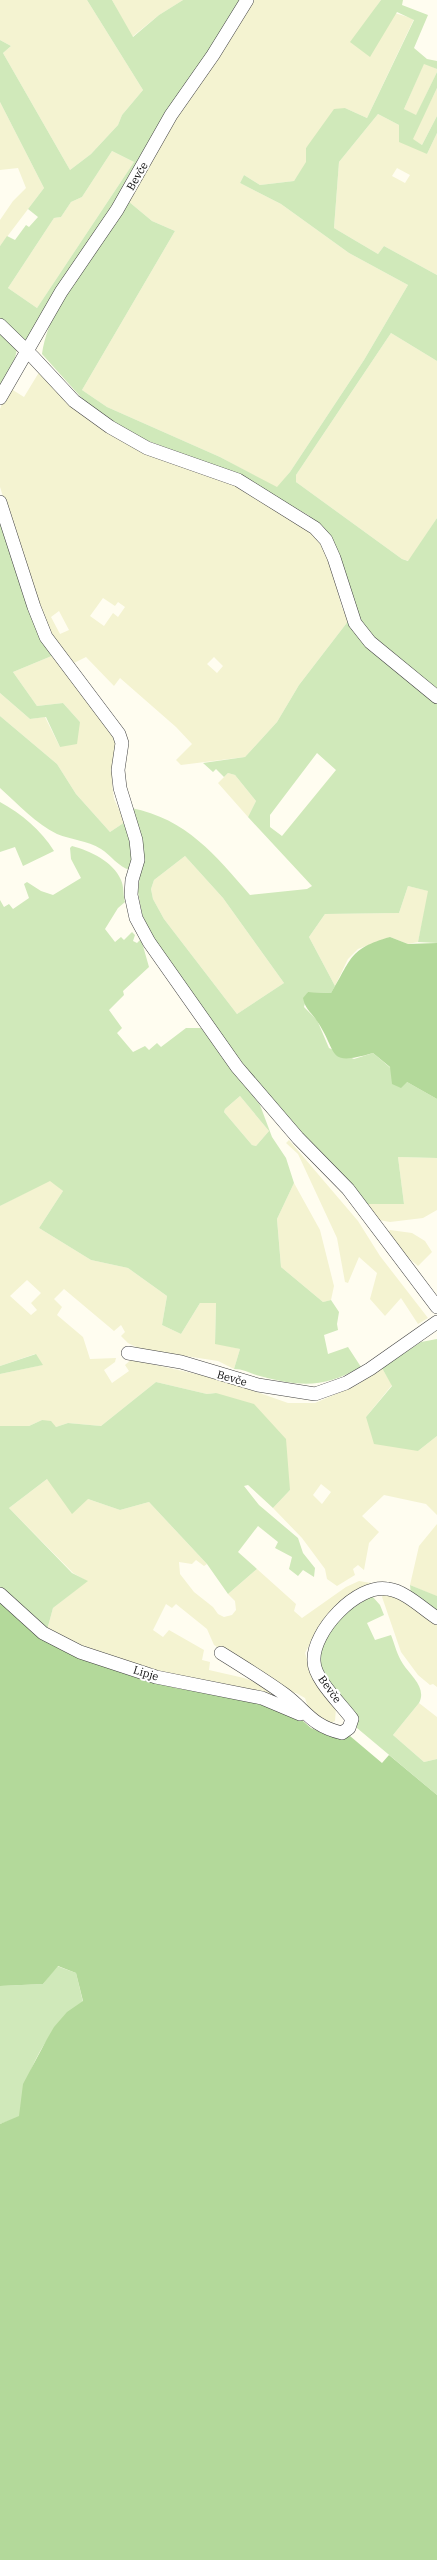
<svg xmlns="http://www.w3.org/2000/svg" width="437" height="2560" viewBox="0 0 437 2560" font-family="'IBM Plex Serif',serif">
  <style>
    .farmland { fill: #f4f3d1; fill-rule: evenodd }
    .green { fill: #d0e9ba; fill-rule: evenodd }
    .forest { fill: #b3d99a }
    .lines { fill: none; stroke-linecap: round; stroke-linejoin: round }
    .street-casing { stroke: #414141; stroke-width: 14 }
    .street { stroke: #fff; stroke-width: 13 }
    .labels { text-anchor: middle; stroke-width: 4; stroke-linejoin: round; paint-order: stroke }
    .street-label { font-size: 11px; fill: #0e0e0e; stroke: #fff }
  </style>
  <rect width="100%" height="100%" fill="#fffdf0"/>
  <path class="farmland" d="M 0,0 L 87,0 L 143,90 L 122,115 L 118,125 L 91,154 L 70,170 L 3,53 L 11,46 L 0,40 Z
    M 112,0 L 183,0 L 159,15 L 132,37 Z
    M 252,0 L 381,0 L 376,7 L 414,19 L 367,118 L 345,108 L 306,148 L 307,162 L 294,181 L 260,185 L 244,175 L 240,183 L 281,204 L 349,253 L 408,285 L 364,360 L 290,472 L 277,488 L 220,457 L 107,407 L 82,390 L 175,231 L 152,221 L 128,201 L 164,135 Z
    M 424,63 L 437,69 L 437,72 L 416,116 L 404,109 Z
    M 437,88 L 437,116 L 422,145 L 412,139 Z
    M 0,102 L 44,188 L 0,246 L 0,220 L 13,201 L 26,188 L 18,168 L 0,170 Z
    M 378,114 L 399,125 L 427,154 L 437,133 L 437,275 L 384,246 L 378,254 L 334,228 L 339,162 ZM 397,168 L 410,175 L 405,183 L 392,176 Z
    M 112,151 L 134,162 L 37,308 L 8,288 L 54,218 L 61,217 L 71,202 L 82,197 Z
    M 391,333 L 437,361 L 437,518 L 409,561 L 402,559 L 296,482 L 296,475 Z
    M 41,369 L 92,419 L 219,477 L 288,513 L 321,542 L 328,555 L 342,608 L 349,620 L 299,685 L 277,722 L 245,757 L 181,765 L 176,760 L 192,744 L 176,727 L 120,678 L 114,686 L 86,657 L 72,664 L 50,632 L 37,602 L 0,487 L 0,409 L 8,387 L 24,397 ZM 103,598 L 115,606 L 118,602 L 125,607 L 118,617 L 113,613 L 104,626 L 90,616 ZM 59,611 L 69,630 L 60,634 L 51,617 ZM 214,657 L 223,666 L 217,673 L 207,664 Z
    M 54,655 L 116,739 L 112,783 L 114,799 L 125,822 L 110,832 L 76,794 L 57,764 L 0,716 L 0,693 L 30,719 L 45,717 L 60,747 L 80,722 L 63,703 L 37,706 L 13,672 Z
    M 228,773 L 235,775 L 256,801 L 248,817 L 218,783 Z
    M 185,856 L 223,898 L 284,983 L 237,1014 L 164,919 L 153,899 L 151,889 L 154,880 Z
    M 408,886 L 429,891 L 418,942 L 408,944 L 390,937 L 358,949 L 348,959 L 335,986 L 309,937 L 325,914 L 399,913 Z
    M 240,1096 L 269,1131 L 256,1146 L 252,1145 L 224,1112 L 225,1109 Z
    M 289,1140 L 358,1221 L 380,1256 L 428,1318 L 418,1324 L 401,1298 L 385,1316 L 370,1299 L 377,1273 L 359,1257 L 348,1283 L 345,1282 L 337,1238 L 298,1154 L 286,1143 Z
    M 398,1157 L 437,1158 L 437,1210 L 423,1218 L 390,1222 L 379,1220 L 367,1204 L 404,1204 Z
    M 50,1180 L 63,1191 L 39,1228 L 91,1260 L 128,1268 L 167,1296 L 162,1325 L 181,1334 L 200,1303 L 216,1303 L 215,1343 L 240,1349 L 234,1369 L 218,1361 L 140,1349 L 128,1343 L 121,1336 L 125,1332 L 121,1325 L 114,1331 L 64,1289 L 54,1299 L 62,1307 L 57,1315 L 83,1337 L 90,1359 L 116,1358 L 115,1362 L 104,1370 L 112,1383 L 129,1371 L 125,1365 L 134,1357 L 151,1364 L 223,1380 L 288,1403 L 315,1403 L 357,1385 L 382,1368 L 392,1385 L 366,1417 L 418,1451 L 437,1436 L 437,1515 L 426,1504 L 384,1495 L 362,1516 L 379,1532 L 369,1543 L 364,1570 L 358,1565 L 353,1569 L 355,1575 L 337,1586 L 327,1579 L 325,1569 L 302,1538 L 273,1508 L 290,1490 L 216,1393 L 207,1394 L 156,1382 L 101,1426 L 68,1423 L 56,1427 L 42,1420 L 29,1426 L 0,1426 L 0,1374 L 42,1365 L 35,1354 L 0,1366 L 0,1206 ZM 27,1280 L 41,1293 L 31,1303 L 37,1310 L 31,1315 L 10,1296 ZM 321,1484 L 331,1492 L 322,1504 L 313,1495 Z
    M 294,1183 L 320,1230 L 334,1286 L 331,1300 L 323,1302 L 281,1267 L 277,1219 Z
    M 390,1230 L 412,1233 L 425,1241 L 432,1252 L 418,1266 L 402,1252 L 387,1233 Z
    M 47,1479 L 88,1499 L 120,1510 L 149,1502 L 207,1564 L 204,1566 L 196,1560 L 192,1564 L 179,1562 L 180,1574 L 194,1592 L 213,1607 L 218,1614 L 224,1617 L 232,1615 L 236,1610 L 235,1601 L 228,1594 L 257,1569 L 296,1604 L 294,1611 L 302,1618 L 346,1587 L 359,1581 L 371,1583 L 371,1586 L 316,1632 L 305,1653 L 314,1679 L 336,1708 L 335,1721 L 331,1723 L 320,1719 L 308,1707 L 305,1698 L 296,1693 L 288,1692 L 214,1645 L 207,1629 L 176,1604 L 172,1608 L 166,1604 L 153,1630 L 163,1637 L 169,1630 L 204,1650 L 202,1660 L 210,1662 L 209,1670 L 244,1678 L 271,1688 L 285,1701 L 177,1677 L 66,1642 L 47,1630 L 53,1608 L 87,1581 L 73,1573 L 9,1508 Z
    M 437,1524 L 437,1596 L 436,1596 L 410,1585 L 419,1546 Z
    M 384,1593 L 399,1597 L 437,1622 L 437,1687 L 433,1684 L 430,1685 L 418,1675 L 401,1652 L 382,1597 Z
    M 419,1703 L 437,1717 L 437,1759 L 424,1762 L 393,1735 Z"/>
  <path class="green" d="M 87,0 L 112,0 L 133,37 L 159,15 L 183,0 L 244,0 L 29,346 L 14,335 L 0,318 L 0,246 L 7,236 L 15,240 L 26,225 L 29,227 L 38,217 L 28,209 L 44,188 L 0,102 L 0,40 L 11,46 L 3,53 L 70,170 L 91,154 L 118,125 L 122,115 L 143,90 ZM 112,151 L 134,162 L 37,308 L 8,288 L 54,218 L 61,217 L 71,202 L 82,197 Z
    M 381,0 L 403,0 L 402,5 L 428,15 L 414,48 L 427,59 L 437,61 L 437,69 L 424,64 L 404,109 L 416,115 L 437,72 L 437,88 L 413,139 L 422,145 L 437,116 L 437,133 L 427,154 L 399,142 L 399,125 L 378,114 L 339,162 L 334,228 L 378,254 L 384,246 L 437,275 L 437,361 L 391,333 L 296,475 L 296,482 L 402,559 L 408,561 L 437,518 L 437,690 L 370,633 L 357,616 L 327,533 L 308,515 L 234,473 L 143,439 L 111,420 L 87,404 L 42,354 C 50,300 98,246 128,201 L 152,221 L 175,231 L 82,390 L 107,407 L 220,457 L 277,487 L 290,472 L 364,360 L 408,285 L 349,253 L 281,204 L 240,183 L 244,175 L 260,185 L 294,181 L 306,162 L 306,148 L 334,109 L 345,108 L 367,118 L 414,20 L 397,12 L 370,57 L 350,42 Z
    M 0,329 L 17,349 L 15,358 L 0,386 Z
    M 0,516 L 54,655 L 13,672 L 37,706 L 63,703 L 80,722 L 77,744 L 60,747 L 46,717 L 30,719 L 0,693 Z
    M 349,620 L 437,702 L 437,943 L 418,942 L 428,891 L 408,886 L 399,913 L 325,914 L 309,937 L 335,986 L 331,993 L 308,992 L 304,1007 L 317,1020 L 329,1048 L 354,1059 L 373,1053 L 407,1082 L 437,1099 L 437,1158 L 398,1157 L 404,1204 L 367,1204 L 241,1070 L 150,932 L 142,914 L 138,892 L 142,858 L 131,808 C 187,819 215,855 250,895 L 307,889 L 312,886 L 248,817 L 256,801 L 235,775 L 228,773 L 224,777 L 216,769 L 213,772 L 203,763 L 245,757 L 277,722 L 299,685 ZM 317,753 L 336,770 L 282,836 L 270,827 L 270,815 ZM 185,856 L 223,898 L 284,983 L 237,1014 L 164,919 L 153,899 L 151,889 L 154,880 Z
    M 0,716 L 57,764 L 76,794 L 110,832 L 125,822 C 129,838 135,854 130,870 C 118,867 111,855 101,849 C 87,840 71,840 57,834 C 36,824 18,804 0,788 Z
    M 0,802 C 22,814 41,830 54,851 L 23,866 L 15,847 L 0,852 Z
    M 72,846 C 90,851 113,861 121,880 C 124,886 123,895 125,902 L 118,908 L 105,929 L 115,942 L 121,937 L 124,940 L 132,932 L 135,935 L 133,941 L 137,943 L 141,939 L 149,967 L 123,991 L 124,995 L 109,1010 L 122,1028 L 117,1033 L 133,1052 L 145,1046 L 149,1050 L 157,1043 L 161,1047 L 186,1028 L 201,1028 L 260,1105 L 272,1137 L 286,1158 L 294,1183 L 277,1219 L 281,1267 L 323,1302 L 331,1300 L 339,1312 L 337,1324 L 338,1330 L 324,1335 L 328,1354 L 348,1347 L 361,1367 C 324,1388 301,1387 260,1376 C 251,1374 244,1369 234,1369 L 240,1349 L 215,1344 L 216,1303 L 200,1303 L 181,1334 L 162,1325 L 167,1296 L 128,1268 L 91,1260 L 39,1228 L 63,1191 L 50,1181 L 0,1206 L 0,900 L 4,907 L 9,904 L 13,909 L 29,898 L 24,884 L 27,882 L 41,891 L 53,895 L 81,878 L 71,859 L 70,848 ZM 240,1096 L 269,1131 L 256,1146 L 252,1145 L 224,1112 L 225,1109 Z
    M 437,1339 L 437,1436 L 418,1451 L 374,1444 L 366,1417 L 392,1386 L 382,1368 L 421,1342 Z
    M 36,1354 L 43,1365 L 0,1374 L 0,1366 Z
    M 156,1382 L 207,1394 L 216,1393 L 254,1404 L 286,1439 L 290,1490 L 273,1508 L 248,1485 L 244,1486 L 259,1505 L 298,1538 L 303,1553 L 315,1568 L 314,1577 L 303,1570 L 298,1576 L 289,1569 L 292,1557 L 275,1548 L 278,1542 L 258,1526 L 238,1552 L 257,1569 L 228,1594 L 207,1564 L 149,1502 L 120,1510 L 88,1499 L 72,1514 L 47,1479 L 9,1508 L 72,1573 L 88,1581 L 53,1608 L 47,1630 L 0,1587 L 0,1426 L 29,1426 L 42,1420 L 51,1421 L 56,1427 L 68,1423 L 101,1426 Z
    M 410,1585 L 437,1596 L 437,1612 L 411,1595 Z
    M 372,1596 L 380,1605 L 384,1615 L 367,1623 L 375,1640 L 391,1635 C 395,1645 397,1655 403,1664 C 411,1676 427,1688 419,1703 L 393,1735 L 424,1762 L 437,1759 L 437,1795 L 357,1728 L 357,1723 C 349,1712 323,1680 320,1670 C 309,1636 348,1610 372,1596 Z
    M 57,1966 L 76,1973 L 83,2002 C 49,2025 22,2075 20,2117 L 0,2124 L 0,1986 L 43,1984 Z"/>
  <path class="forest" d="M 390,937 L 408,944 L 437,943 L 437,1099 L 407,1082 L 401,1088 L 392,1084 L 390,1067 L 373,1053 C 325,1067 339,1053 317,1021 C 311,1012 305,1009 303,998 L 308,992 L 331,993 C 352,959 348,949 390,937 Z
    M 0,1602 L 39,1638 L 175,1688 L 253,1700 L 296,1715 L 311,1728 L 327,1735 L 337,1738 L 350,1736 L 382,1763 L 389,1755 L 437,1795 L 437,2560 L 0,2560 L 0,2124 L 19,2116 L 23,2084 L 47,2039 L 54,2027 L 67,2012 L 83,2001 L 76,1973 L 58,1966 L 43,1984 L 0,1986 Z"/>
  <g class="lines">
    <g class="street-casing">
      <path id="street" d="M 0,325 L 33,357 L 74,401 L 110,427 L 147,448 L 238,480 L 315,528 L 326,540 L 334,558 L 355,623 L 370,642 L 437,697
        M 0,398 L 61,292 L 117,210 L 171,115 L 213,55 L 247,0
        M 0,502 L 34,607 L 46,637 L 119,734 L 122,743 L 118,770 L 120,788 L 136,840 L 138,860 L 132,880 L 131,895 L 136,918 L 149,942 L 237,1067 L 298,1138 L 348,1189 L 437,1307
        M 128,1353 L 181,1362 L 258,1385 L 315,1394 L 346,1383 L 370,1369 L 437,1322
        M 0,1594 L 43,1633 L 80,1652 L 156,1677 L 262,1698 L 300,1714
        M 221,1653 C 242,1666 263,1679 284,1694 C 306,1710 311,1726 342,1733 L 349,1728 L 352,1719 C 341,1704 314,1679 314,1661 C 312,1632 357,1583 388,1589 C 405,1591 423,1609 437,1618"/>
    </g>
    <use href="#street" class="street"/>
  </g>
  <g class="labels">
    <g class="street-label">
      <text transform="translate(137 176) rotate(-60)" y="4">Bevče</text>
      <text transform="translate(232 1378) rotate(16)" y="4">Bevče</text>
      <text transform="translate(146 1673) rotate(17)" y="4">Lipje</text>
      <text transform="translate(330 1689) rotate(54)" y="4">Bevče</text>
    </g>
  </g>
</svg>
